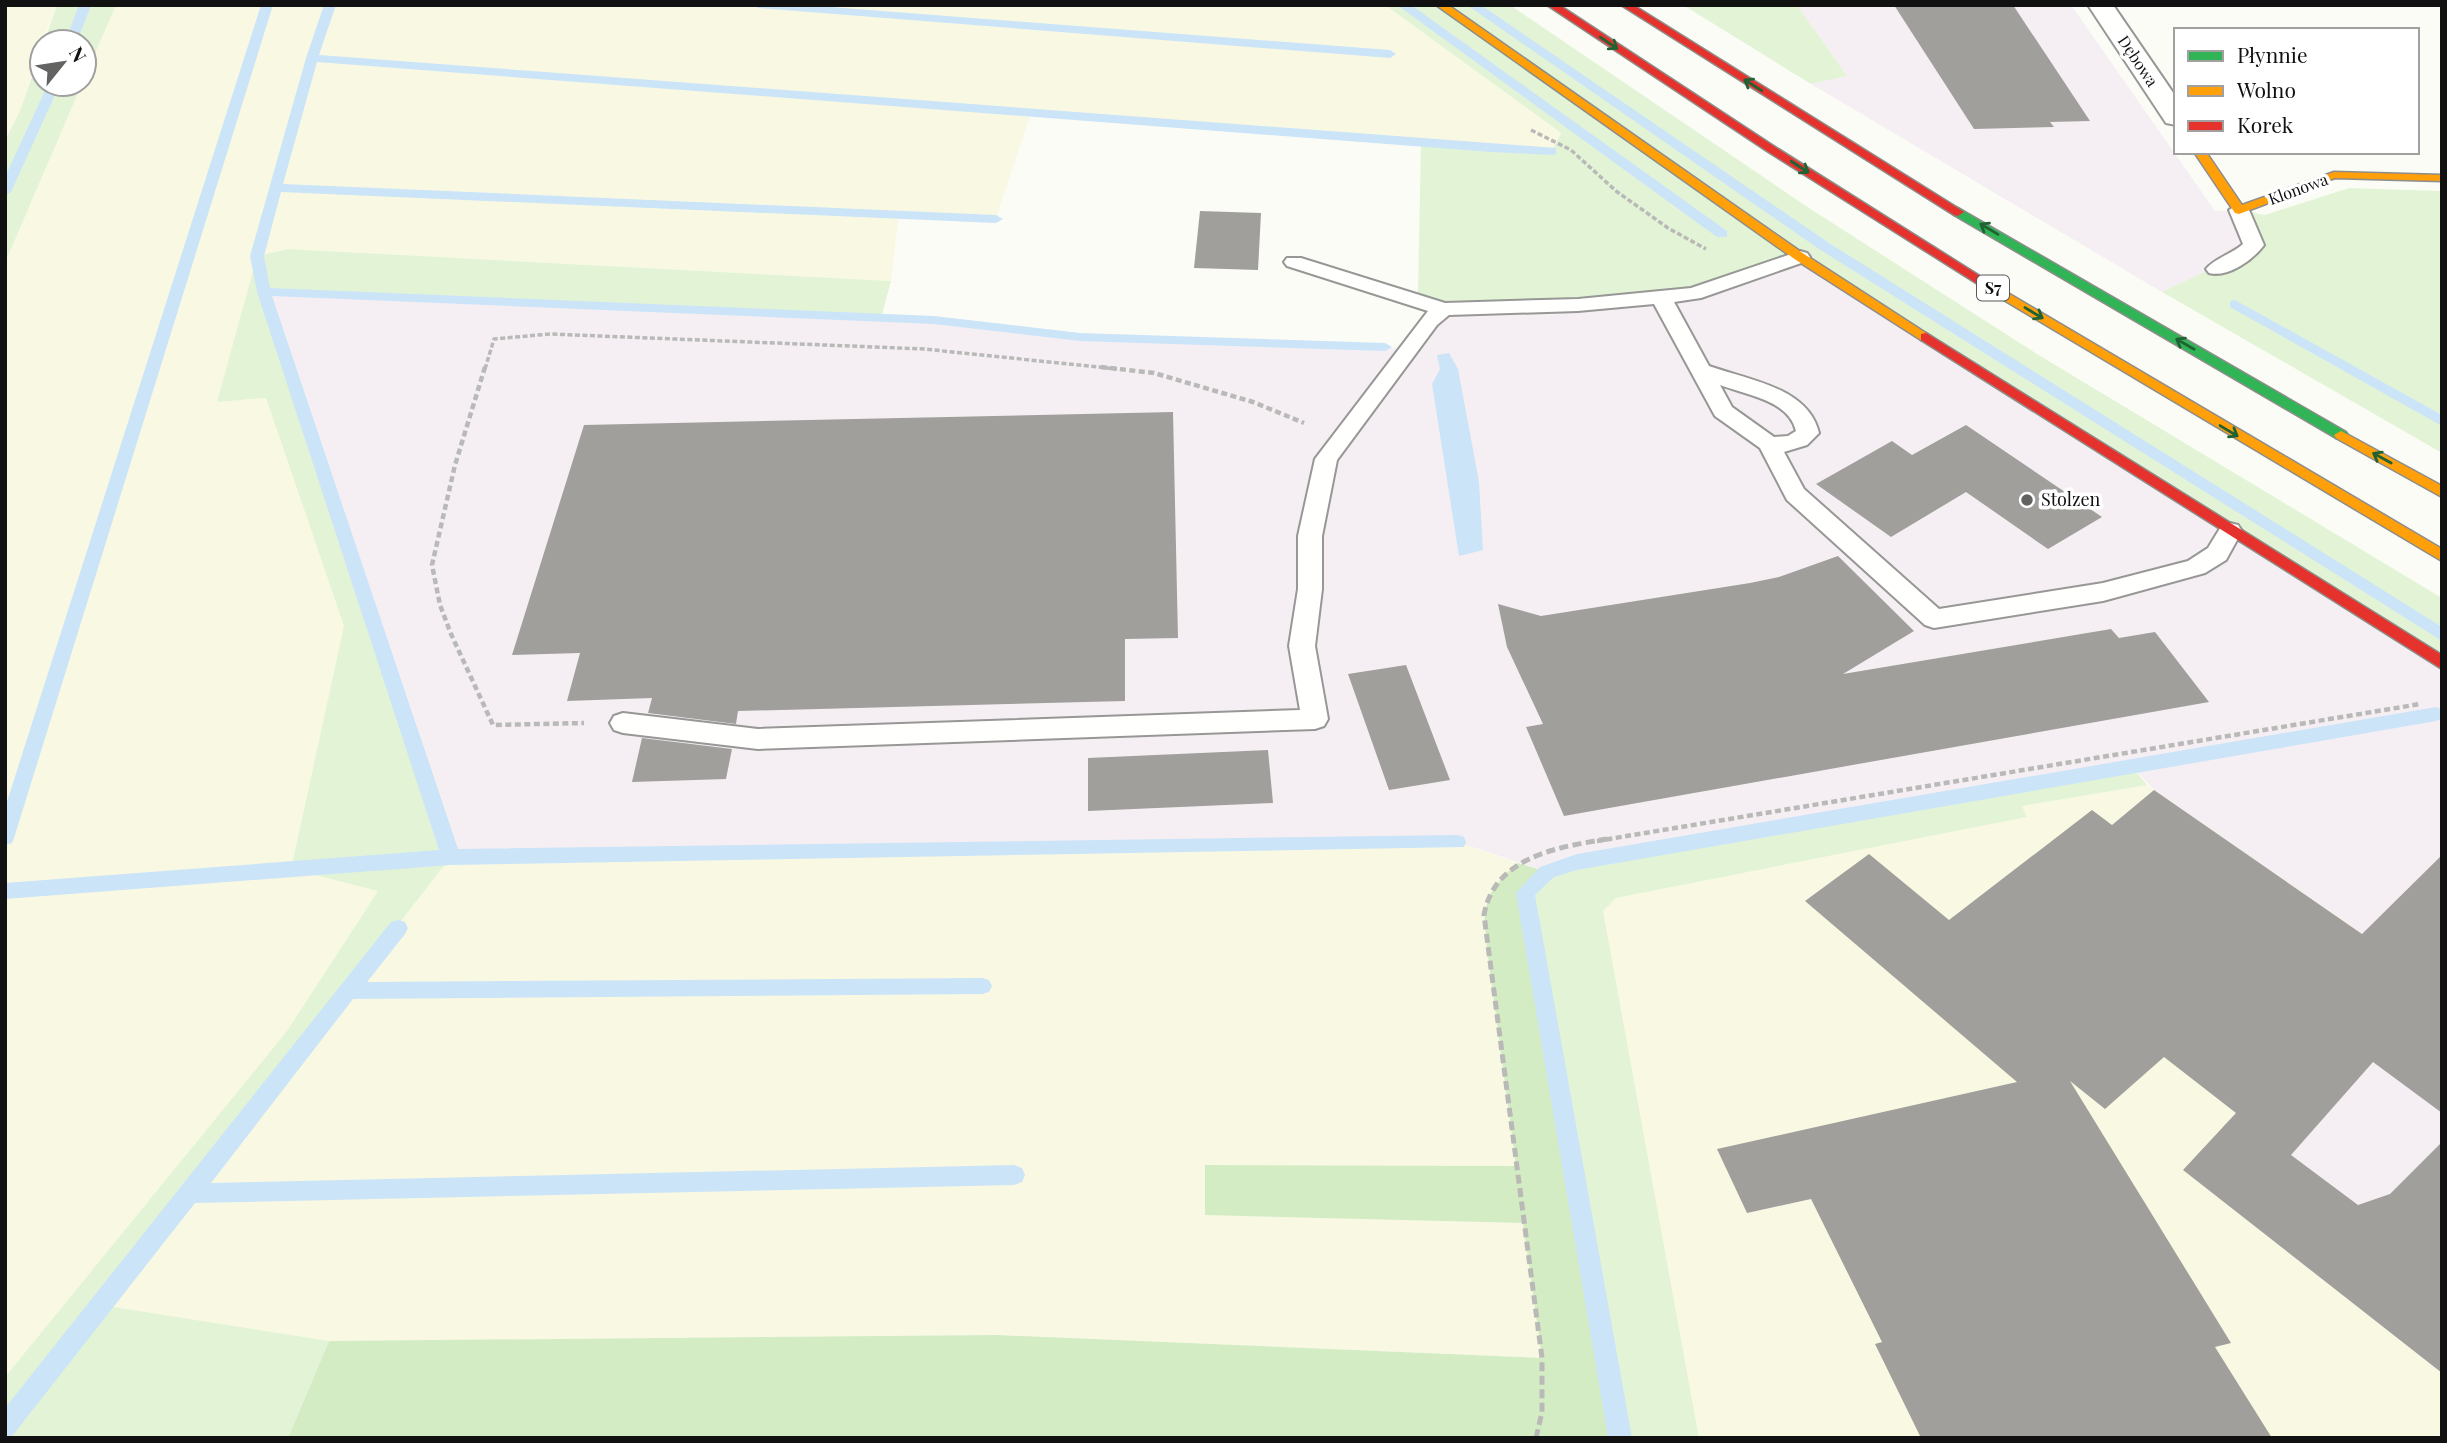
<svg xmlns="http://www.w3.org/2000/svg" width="2447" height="1443" viewBox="0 0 2447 1443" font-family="'Playfair Display',serif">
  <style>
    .industrial { fill: #f5eff3 }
    .farmland { fill: #f9f9e3 }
    .green { fill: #e3f4d6 }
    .forest { fill: #d3ecc3 }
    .water { fill: #cbe4f8 }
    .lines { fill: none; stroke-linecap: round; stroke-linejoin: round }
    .stream { fill: #cbe4f8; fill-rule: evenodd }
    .building { fill: #a09f9c }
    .lane-casing { stroke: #979795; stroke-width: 4 }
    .street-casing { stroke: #979795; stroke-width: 4 }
    .fast-casing { stroke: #8d8d8b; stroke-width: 3 }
    .slow-casing { stroke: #8d8d8b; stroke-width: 3 }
    .jam-casing { stroke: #8d8d8b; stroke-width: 3 }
    .path-far2 { stroke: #b9b9b8; stroke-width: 3.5; stroke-dasharray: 5 2.5; stroke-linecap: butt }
    .path-far1 { stroke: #b9b9b8; stroke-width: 4.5; stroke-dasharray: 6 3.5; stroke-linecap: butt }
    .path { stroke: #b9b9b8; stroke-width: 5; stroke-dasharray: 9 4.5; stroke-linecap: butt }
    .lane { fill: #fffffe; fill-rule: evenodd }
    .street { fill: #fffffe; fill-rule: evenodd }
    .fast { fill: #30b455; fill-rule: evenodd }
    .slow { fill: #ff9f0a; fill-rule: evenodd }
    .jam { fill: #e5322d; fill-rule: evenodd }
    .oneway { stroke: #206233 }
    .poi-dot { fill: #636362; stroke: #fff; stroke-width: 2.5 }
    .labels { text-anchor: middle; stroke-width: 7; stroke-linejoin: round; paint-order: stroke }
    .far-street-label { font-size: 16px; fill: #111; stroke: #fff }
    .shield { fill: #fff; stroke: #585858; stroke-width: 2 }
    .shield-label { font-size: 16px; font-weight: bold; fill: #111 }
    .poi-label { font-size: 18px; fill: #111; stroke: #fff; text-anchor: start }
  </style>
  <rect width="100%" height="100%" fill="#fcfcf7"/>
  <path class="industrial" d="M 1797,5 L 2071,5 L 2215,211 L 2239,210 L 2254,245 L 2216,269 L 2162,292 L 1811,84 L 1847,76 Z
    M 1800,257 L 2442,663 L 2442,1373 L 2183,1170 L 2236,1113 L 2154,790 L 2132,766 L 1577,862 L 1547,872 L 1457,842 L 451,857 L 264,292 L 934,320 L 1080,337 L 1385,347 L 1406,350 L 1444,309 Z"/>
  <path class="farmland" d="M 5,5 L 57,5 L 42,42 L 19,113 L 5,141 Z
    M 116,5 L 1385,5 L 1561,133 L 1552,151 L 1031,113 L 996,219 L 899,215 L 891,281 L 288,249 L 257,256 L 218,402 L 266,398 L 345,626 L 291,869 L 379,890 L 287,1031 L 5,1377 L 5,263 Z
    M 2147,785 L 2389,952 L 2183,1170 L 2442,1373 L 2442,1438 L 1699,1438 L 1602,911 L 1616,898 L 2026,817 L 2021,806 Z
    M 1457,842 L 1518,863 L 1503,876 L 1491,893 L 1484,912 L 1487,949 L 1516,1166 L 1206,1165 L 1205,1215 L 1524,1223 L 1542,1358 L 997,1335 L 329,1341 L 101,1306 L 451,857 Z"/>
  <path class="green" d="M 57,5 L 116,5 L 84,79 L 84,42 L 44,42 Z
    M 1385,5 L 1510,5 L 1809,208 L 2037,354 L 2442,598 L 2442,663 L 1801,257 L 1694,294 L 1444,309 L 1413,299 L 1418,291 L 1421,143 L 1552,151 L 1561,133 Z
    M 1683,5 L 1797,5 L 1847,76 L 1811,84 Z
    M 42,48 L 42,84 L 82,84 L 5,263 L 5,141 L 19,113 Z
    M 2349,188 L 2442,191 L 2442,453 L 2162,292 L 2249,251 L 2239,210 L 2265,215 Z
    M 288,249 L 891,281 L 881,318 L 264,292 L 451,857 L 101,1305 L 329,1341 L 288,1438 L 5,1438 L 5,1377 L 287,1031 L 378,891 L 291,869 L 344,626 L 266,398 L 217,402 L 257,256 Z
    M 2132,766 L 2147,785 L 2022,806 L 2027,817 L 1616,898 L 1603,911 L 1699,1438 L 1620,1438 L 1525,893 L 1547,872 L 1577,862 Z"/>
  <path class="forest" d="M 1518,863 L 1547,872 L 1525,893 L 1620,1438 L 288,1438 L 329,1341 L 997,1335 L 1542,1358 L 1523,1223 L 1205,1215 L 1205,1165 L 1516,1166 L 1487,949 L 1484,912 L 1491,893 L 1503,876 Z"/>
  <path class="water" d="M 1449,353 L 1458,369 L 1479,482 L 1483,550 L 1459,556 L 1432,384 L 1440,369 L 1437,355 Z"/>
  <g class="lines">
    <path class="stream" d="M 79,5 L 91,5 L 77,42 L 65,42 Z
      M 261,5 L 273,5 L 14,838 L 12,843 L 5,845 L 5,808 Z
      M 324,5 L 336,5 L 319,55 L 1556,148 L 1556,154 L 1552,155 L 1491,152 L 317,62 L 283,184 L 996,215 L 1003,219 L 996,223 L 281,192 L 264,256 L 270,288 L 934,316 L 1080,333 L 1385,343 L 1392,347 L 1385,351 L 1080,341 L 934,324 L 272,296 L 458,849 L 1457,835 L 1464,837 L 1466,842 L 1464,847 L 451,865 L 5,899 L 5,883 L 439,850 L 257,292 L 250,256 L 306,58 Z
      M 752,5 L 805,5 L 1390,50 L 1396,54 L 1390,58 L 758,8 Z
      M 1397,5 L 1411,5 L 1727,231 L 1727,237 L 1717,237 Z
      M 1467,5 L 1481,5 L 1829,243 L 2442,627 L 2442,641 L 1819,249 Z
      M 48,84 L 60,84 L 11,192 L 5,196 L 5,177 Z
      M 2235,300 L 2442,415 L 2442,426 L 2230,307 L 2230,301 Z
      M 2436,707 L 2442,709 L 2442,719 L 2436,721 L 1577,870 L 1554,877 L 1535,895 L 1632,1438 L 1608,1438 L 1516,893 L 1540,867 L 1577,854 Z
      M 398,920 L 405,922 L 408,928 L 405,934 L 367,982 L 982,978 L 989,980 L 992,986 L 989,992 L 982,994 L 353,999 L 211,1183 L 1014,1165 L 1022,1168 L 1025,1175 L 1022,1182 L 1014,1185 L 195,1203 L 13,1435 L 5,1438 L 5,1408 L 391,922 Z"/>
  </g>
  <path class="building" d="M 1894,5 L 2013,5 L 2090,121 L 2050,122 L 2054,127 L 1974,129 Z
    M 1200,211 L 1261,213 L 1258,270 L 1194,268 Z
    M 1173,412 L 1178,638 L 1125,639 L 1125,701 L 738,711 L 736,724 L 648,713 L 652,698 L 567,701 L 580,653 L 512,655 L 584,425 Z
    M 1966,425 L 2102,517 L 2048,549 L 1966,492 L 1891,537 L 1816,484 L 1892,441 L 1912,455 Z
    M 1838,556 L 1914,631 L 1843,674 L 2111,629 L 2119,638 L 2155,632 L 2209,702 L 1564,816 L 1526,727 L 1543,724 L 1507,647 L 1498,604 L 1541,616 L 1750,583 L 1779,577 Z
    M 1406,665 L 1450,780 L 1389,790 L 1348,674 Z
    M 642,738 L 732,749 L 726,779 L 632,782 Z
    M 1268,750 L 1273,803 L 1088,811 L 1088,758 Z
    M 2154,790 L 2362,934 L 2442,855 L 2442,1113 L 2373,1062 L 2291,1155 L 2358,1205 L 2390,1194 L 2442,1142 L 2442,1373 L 2183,1170 L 2236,1113 L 2164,1057 L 2105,1109 L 2070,1081 L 2231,1343 L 2215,1347 L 2272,1438 L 1921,1438 L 1875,1344 L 1882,1342 L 1811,1199 L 1747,1213 L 1717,1149 L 2017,1082 L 1805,901 L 1869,854 L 1949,920 L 2092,810 L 2112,825 Z"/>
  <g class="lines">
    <g class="lane-casing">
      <path id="lane" d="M 2239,204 L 2249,210 L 2264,245 C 2253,260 2228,278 2209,273 L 2206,269 C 2215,258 2232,254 2243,244 L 2229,210 Z
        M 1800,251 L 1807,253 L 1810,257 L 1807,261 L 1701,298 L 1674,302 L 1709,366 C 1748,380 1808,387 1819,433 L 1807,445 L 1784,452 L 1804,489 L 1939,609 L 2103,583 L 2188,561 L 2208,548 L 2222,525 L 2230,523 L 2238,525 L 2242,531 L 2226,560 L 2205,573 L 2103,601 L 1934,628 L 1925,625 L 1787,500 L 1760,448 L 1715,416 L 1654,304 L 1578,311 L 1449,315 L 1437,325 L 1337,460 L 1322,536 L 1322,589 L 1315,646 L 1328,719 L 1324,726 L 1315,729 L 758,749 L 623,733 L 614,730 L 610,723 L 614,716 L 623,713 L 758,729 L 1300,710 L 1289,646 L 1298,589 L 1298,536 L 1315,459 L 1428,311 L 1287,266 L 1284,262 L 1287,258 L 1301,258 L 1445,303 L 1578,299 L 1691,288 ZM 1720,385 C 1746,395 1789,400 1796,431 L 1788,436 L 1774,437 L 1732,407 Z"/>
    </g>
    <g class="street-casing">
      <path id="street" d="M 2088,5 L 2113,5 L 2176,97 L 2176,125 L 2166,123 Z"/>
    </g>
    <g class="fast-casing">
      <path id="fast" d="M 1958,208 L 2346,432 L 2348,435 L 2346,438 L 2336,438 L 1954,215 L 1952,212 Z"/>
    </g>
    <g class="slow-casing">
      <path id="slow" d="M 1436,5 L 1448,5 L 1804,254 L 1932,337 L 1931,340 L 1921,340 L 1796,260 Z
        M 2194,152 L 2206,152 L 2242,205 L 2334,172 L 2442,175 L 2442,181 L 2335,178 L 2239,214 L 2235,213 Z
        M 1996,286 L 2442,549 L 2442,561 L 1992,293 L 1990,290 Z
        M 2341,431 L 2442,486 L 2442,497 L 2336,438 L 2334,435 Z"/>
    </g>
    <g class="jam-casing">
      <path id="jam" d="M 1547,5 L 1559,5 L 1775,147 L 2002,290 L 1996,294 L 1992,293 L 1767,151 Z
        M 1621,5 L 1633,5 L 1964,212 L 1958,216 L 1954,215 Z
        M 1926,333 L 2442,655 L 2442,669 L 1921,340 L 1921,334 Z"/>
    </g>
    <path class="path-far2" d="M 1531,130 L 1571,150 L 1616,191 L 1668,228 L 1706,249
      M 485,369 L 494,339 L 550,334 L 924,349 L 1117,369"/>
    <path class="path-far1" d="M 485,367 L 455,465 L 432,565 L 440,605 L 451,634 L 493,725 L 584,723
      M 1101,367 L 1154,373 L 1253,402 L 1304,423
      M 1597,841 L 2420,704"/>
    <path class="path" d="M 1536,1438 L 1542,1412 L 1542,1358 L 1484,915 C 1494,857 1558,847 1607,839"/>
    <use href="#lane" class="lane"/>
    <use href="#street" class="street"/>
    <use href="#fast" class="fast"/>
    <use href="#slow" class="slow"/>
    <use href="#jam" class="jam"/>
  </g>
  <defs><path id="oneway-shaft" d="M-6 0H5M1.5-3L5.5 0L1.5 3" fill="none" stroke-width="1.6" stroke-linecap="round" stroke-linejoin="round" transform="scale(1.75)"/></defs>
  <g class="oneway">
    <use href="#oneway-shaft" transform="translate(1609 43) rotate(34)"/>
    <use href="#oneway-shaft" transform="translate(1753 85) rotate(-148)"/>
    <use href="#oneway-shaft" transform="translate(1800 167) rotate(33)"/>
    <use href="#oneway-shaft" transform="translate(1989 229) rotate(-149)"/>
    <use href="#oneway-shaft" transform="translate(2034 313) rotate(31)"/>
    <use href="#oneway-shaft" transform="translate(2185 344) rotate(-150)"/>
    <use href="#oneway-shaft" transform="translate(2229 431) rotate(31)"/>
    <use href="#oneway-shaft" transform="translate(2382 458) rotate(-151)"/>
  </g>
  <circle class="poi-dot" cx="2027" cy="500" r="7"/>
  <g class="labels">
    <g class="far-street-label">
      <text transform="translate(2138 61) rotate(56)" y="6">Dębowa</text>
      <text transform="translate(2298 189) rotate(-20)" y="6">Klonowa</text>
    </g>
    <rect class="shield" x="1977" y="275.5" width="32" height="25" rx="5"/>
    <g class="shield-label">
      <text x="1993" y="294">S7</text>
    </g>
    <g class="poi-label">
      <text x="2041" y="506">Stolzen</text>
    </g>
  </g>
  <rect width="2447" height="1443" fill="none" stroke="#111111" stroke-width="14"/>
  <rect x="2174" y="28" width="245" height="126" fill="#ffffff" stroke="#a0a0a0" stroke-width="2"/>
  <rect x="2188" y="51" width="35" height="10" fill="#30b455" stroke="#a0a0a0" stroke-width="2"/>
  <text x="2237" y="63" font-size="21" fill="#111111">Płynnie</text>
  <rect x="2188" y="86" width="35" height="10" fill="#ff9f0a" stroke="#a0a0a0" stroke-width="2"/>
  <text x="2237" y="98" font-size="21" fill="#111111">Wolno</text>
  <rect x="2188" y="121" width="35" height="10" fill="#e5322d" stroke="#a0a0a0" stroke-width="2"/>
  <text x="2237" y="133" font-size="21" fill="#111111">Korek</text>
  <g transform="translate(63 63) rotate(60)"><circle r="33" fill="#ffffff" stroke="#a0a0a0" stroke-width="2"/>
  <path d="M0-5L12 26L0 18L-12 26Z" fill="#636362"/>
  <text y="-10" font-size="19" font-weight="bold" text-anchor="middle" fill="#111111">N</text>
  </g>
</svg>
